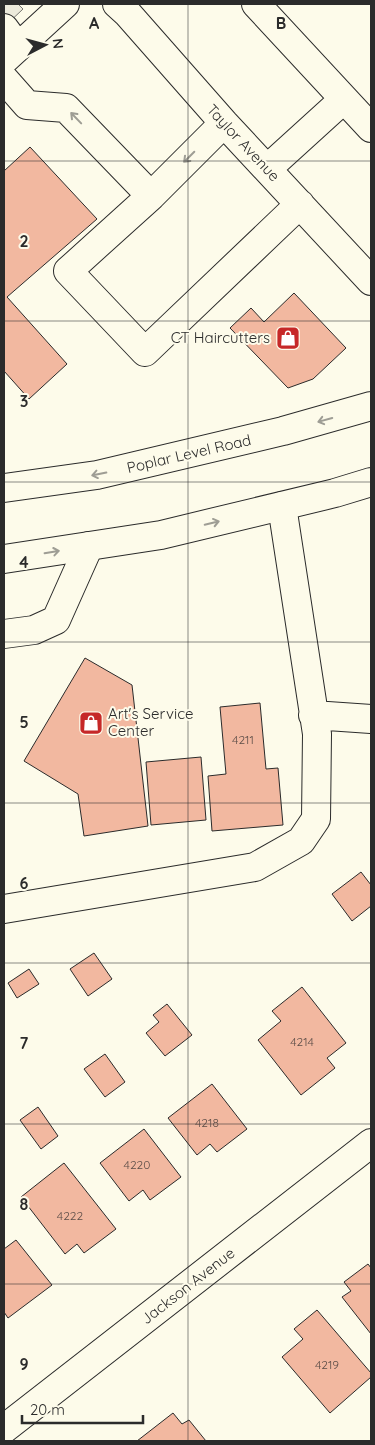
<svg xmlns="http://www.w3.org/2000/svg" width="375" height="1445" viewBox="0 0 375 1445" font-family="Quicksand,sans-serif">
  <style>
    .parking { fill: #eceadb; stroke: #74746e }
    .building { fill: #f2b8a0; stroke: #2b2b2b }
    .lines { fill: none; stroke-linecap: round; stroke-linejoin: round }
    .minor-casing { stroke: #2b2b2b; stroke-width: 30 }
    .major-casing { stroke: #2b2b2b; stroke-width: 30 }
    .minor { stroke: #fdfbea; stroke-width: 28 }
    .major { stroke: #fdfbea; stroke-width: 28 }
    .oneway { stroke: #9e9d94 }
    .grid { fill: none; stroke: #2b2b2b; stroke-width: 1; stroke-opacity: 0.55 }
    .labels { text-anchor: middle; stroke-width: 4; stroke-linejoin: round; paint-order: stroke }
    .number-label { font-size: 12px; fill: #5d4e48 }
    .street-label { font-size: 15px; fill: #2b2b2b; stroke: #fdfbea }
    .poi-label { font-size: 15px; fill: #2b2b2b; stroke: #fdfbea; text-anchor: end }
    .grid-label { font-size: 16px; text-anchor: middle; font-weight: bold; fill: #2b2b2b; stroke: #fdfbea; stroke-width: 4; stroke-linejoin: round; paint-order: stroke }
  </style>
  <rect width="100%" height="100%" fill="#fdfbea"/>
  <path class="parking" d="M 4,4 L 18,4 L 23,9 L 4,27 Z"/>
  <path class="building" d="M 30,147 L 97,219 L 7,297 L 67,364 L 29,399 L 4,371 L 4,171 Z
    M 294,293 L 346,348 L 313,379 L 288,388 L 230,328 L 251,308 L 264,322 Z
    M 85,658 L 132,685 L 148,826 L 84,836 L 78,794 L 24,761 Z
    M 260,703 L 266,769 L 278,768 L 283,825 L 212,831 L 208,776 L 226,774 L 220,707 Z
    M 201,757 L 206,820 L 151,825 L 146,762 Z
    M 361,872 L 371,885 L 371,906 L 352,921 L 332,894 Z
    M 94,953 L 112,979 L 88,996 L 70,969 Z
    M 29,969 L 39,984 L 17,998 L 8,983 Z
    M 302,987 L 346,1043 L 327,1058 L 335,1068 L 301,1095 L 258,1040 L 281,1021 L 272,1011 Z
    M 167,1004 L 192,1035 L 165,1056 L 146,1033 L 159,1022 L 153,1015 Z
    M 105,1054 L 125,1082 L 105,1097 L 84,1069 Z
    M 212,1084 L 247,1129 L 217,1152 L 210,1144 L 197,1155 L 168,1118 Z
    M 38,1107 L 58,1136 L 41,1149 L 20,1120 Z
    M 144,1129 L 181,1177 L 150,1200 L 143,1190 L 129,1201 L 100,1163 Z
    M 64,1163 L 116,1229 L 84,1253 L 77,1244 L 65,1254 L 21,1197 Z
    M 16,1240 L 52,1285 L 8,1318 L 4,1312 L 4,1249 Z
    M 368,1264 L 371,1268 L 371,1334 L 342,1297 L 351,1291 L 344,1282 Z
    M 317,1310 L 371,1373 L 371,1377 L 330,1413 L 282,1357 L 303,1339 L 294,1329 Z
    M 173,1413 L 182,1424 L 189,1420 L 206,1441 L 137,1441 Z"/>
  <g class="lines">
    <g class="minor-casing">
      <path id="minor" d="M 117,4 L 128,14 L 224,123 L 371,281
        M 256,4 L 371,128
        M 4,28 L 18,47
        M 4,60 L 65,4
        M 4,79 L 27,105 L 66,108 L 151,196 L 224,123
        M 267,169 L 344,99
        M 151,196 L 68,271 L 145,352 L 300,204
        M 4,634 L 34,630 L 56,620 L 89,546
        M 313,715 L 371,719
        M 4,909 L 255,867 L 301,841 L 316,819 L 317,734 L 282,506
        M 4,1429 L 371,1143"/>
    </g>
    <g class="major-casing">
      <path id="major" d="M 4,488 L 97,475 L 283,431 L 371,406
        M 4,559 L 161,535 L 335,493 L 371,482"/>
    </g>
    <use href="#minor" class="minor"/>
    <use href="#major" class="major"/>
  </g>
  <defs><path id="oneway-shaft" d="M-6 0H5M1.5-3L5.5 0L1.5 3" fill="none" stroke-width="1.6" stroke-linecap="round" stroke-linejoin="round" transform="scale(1.25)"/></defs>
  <g class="oneway">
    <use href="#oneway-shaft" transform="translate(76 118) rotate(-134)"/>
    <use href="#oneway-shaft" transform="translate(189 157) rotate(135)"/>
    <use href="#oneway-shaft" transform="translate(325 420) rotate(165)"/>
    <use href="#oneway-shaft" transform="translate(99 474) rotate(169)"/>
    <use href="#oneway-shaft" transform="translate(212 523) rotate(-13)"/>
    <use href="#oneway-shaft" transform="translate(52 552) rotate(-9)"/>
  </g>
  <path class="grid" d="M 188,4 L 188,1441M 4,161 L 371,161M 4,321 L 371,321M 4,482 L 371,482M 4,642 L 371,642M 4,803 L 371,803M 4,963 L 371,963M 4,1124 L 371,1124M 4,1284 L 371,1284"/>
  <defs>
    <g id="shop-square" transform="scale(1.25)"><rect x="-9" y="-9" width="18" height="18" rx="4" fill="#c62828" stroke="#fdfbea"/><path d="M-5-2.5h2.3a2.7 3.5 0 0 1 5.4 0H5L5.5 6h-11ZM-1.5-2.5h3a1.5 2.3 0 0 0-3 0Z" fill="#fff"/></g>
  </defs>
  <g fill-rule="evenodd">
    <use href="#shop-square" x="288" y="338"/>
    <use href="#shop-square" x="91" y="723"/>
  </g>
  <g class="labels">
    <g class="number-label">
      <text x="243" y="744">4211</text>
      <text x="302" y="1046">4214</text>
      <text x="207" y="1127">4218</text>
      <text x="137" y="1169">4220</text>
      <text x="70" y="1220">4222</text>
      <text x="327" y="1369">4219</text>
    </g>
    <g class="street-label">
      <text transform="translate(243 143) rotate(47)" y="5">Taylor Avenue</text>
      <text transform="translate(189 454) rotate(-13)" y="5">Poplar Level Road</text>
      <text transform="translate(188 1286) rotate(-38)" y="5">Jackson Avenue</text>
    </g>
    <g class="poi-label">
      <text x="270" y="343">CT Haircutters</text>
      <text x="108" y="719" text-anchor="start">Art's Service<tspan x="108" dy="17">Center</tspan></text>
    </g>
  </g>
  <g class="grid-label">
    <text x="94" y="29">A</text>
    <text x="281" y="29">B</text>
    <text x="24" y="247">2</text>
    <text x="24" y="407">3</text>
    <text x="24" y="568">4</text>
    <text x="24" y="728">5</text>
    <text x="24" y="889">6</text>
    <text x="24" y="1049">7</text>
    <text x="24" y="1210">8</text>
    <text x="24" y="1370">9</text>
  </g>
  <rect width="375" height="1445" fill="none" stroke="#2b2b2b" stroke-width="10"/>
  <g transform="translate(45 45) rotate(84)" stroke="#fdfbea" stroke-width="4" paint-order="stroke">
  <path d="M0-4L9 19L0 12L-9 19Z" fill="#2b2b2b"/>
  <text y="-8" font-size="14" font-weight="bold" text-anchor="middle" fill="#2b2b2b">N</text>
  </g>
  <path d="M22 1415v8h121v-8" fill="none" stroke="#2b2b2b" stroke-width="2.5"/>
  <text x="30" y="1415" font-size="15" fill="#2b2b2b" stroke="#fdfbea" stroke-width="4" paint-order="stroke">20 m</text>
</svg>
